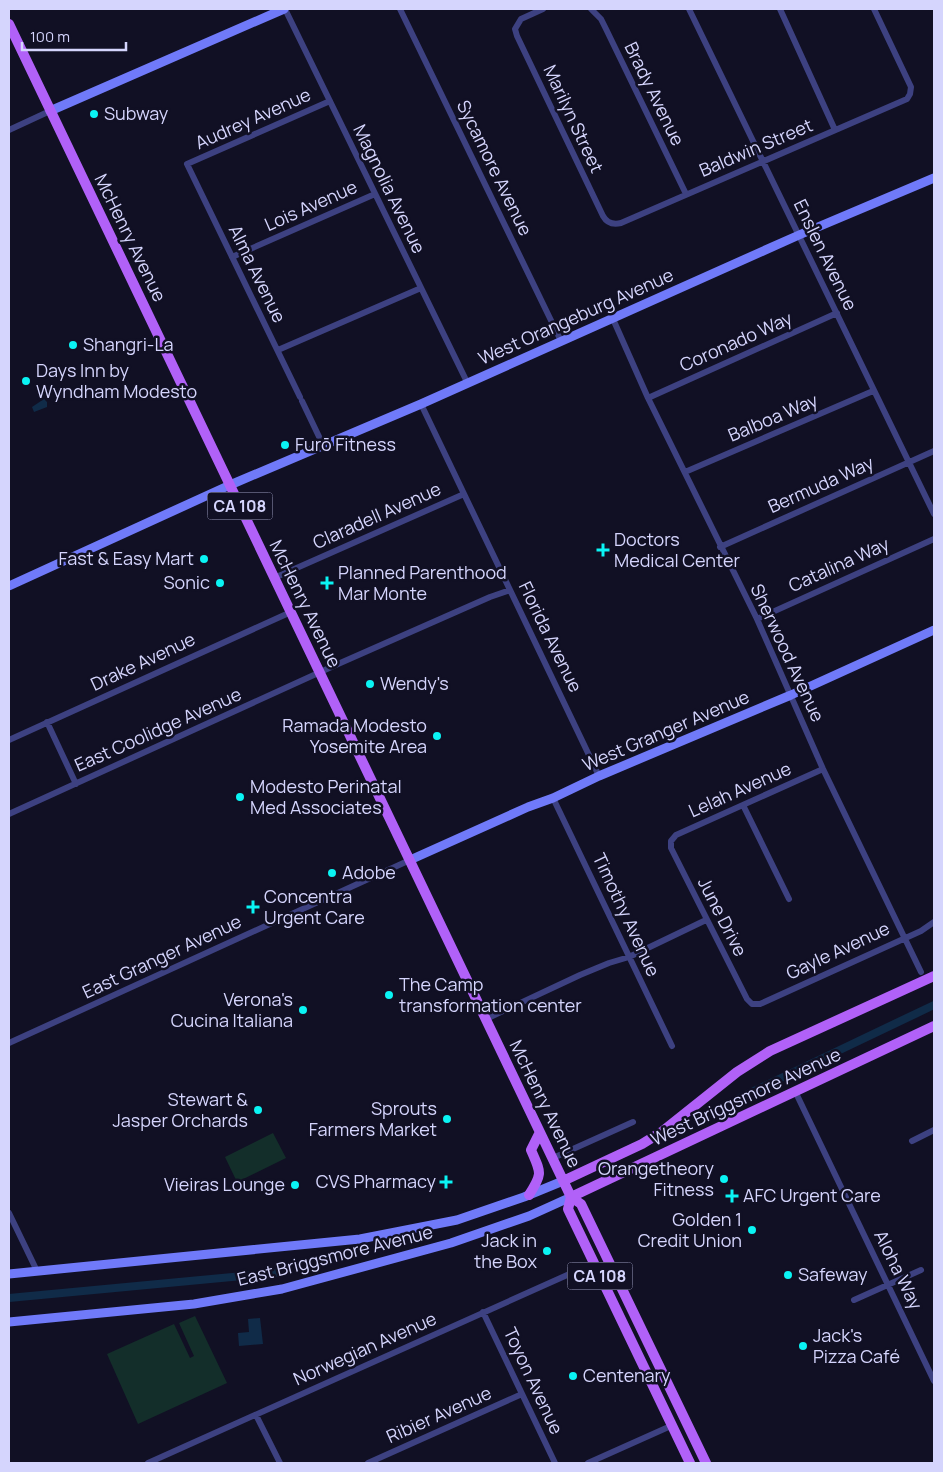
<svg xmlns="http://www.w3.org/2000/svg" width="943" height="1472" viewBox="0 0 943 1472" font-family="Manrope,sans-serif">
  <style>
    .green { fill: #132e2a }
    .water { fill: #102b48 }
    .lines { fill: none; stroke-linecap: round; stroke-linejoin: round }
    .canal { stroke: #102b48; stroke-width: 8 }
    .street { stroke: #3d4181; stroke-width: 6 }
    .secondary { stroke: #707af9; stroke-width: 9 }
    .primary { stroke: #b161f8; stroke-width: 10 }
    .poi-dot { fill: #0af4f4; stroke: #111024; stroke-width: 2 }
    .labels { text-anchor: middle; stroke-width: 5; stroke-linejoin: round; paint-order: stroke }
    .shield { fill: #111024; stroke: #9a9abc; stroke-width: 1 }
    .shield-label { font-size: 16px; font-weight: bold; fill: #d5d5fd }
    .street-label { font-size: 18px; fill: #d5d5fd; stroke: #111024 }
    .poi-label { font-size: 18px; fill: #d5d5fd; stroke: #111024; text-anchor: start }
  </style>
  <rect width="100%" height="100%" fill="#111024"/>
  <path class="green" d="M 273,1133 L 286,1158 L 237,1182 L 225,1157 Z
    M 195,1316 L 227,1383 L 138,1424 L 107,1354 L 174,1324 L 190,1358 L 194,1356 L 179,1323 Z"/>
  <path class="water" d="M 44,399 L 47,402 L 47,407 L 34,412 L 32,407 Z
    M 260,1318 L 263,1344 L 239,1346 L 238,1333 L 249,1332 L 248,1319 Z"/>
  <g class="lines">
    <path class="canal" d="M 737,1099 L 934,1005
      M 9,1298 L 285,1272"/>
    <path class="street" d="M 285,9 L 467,382
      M 400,9 L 561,341
      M 543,9 L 521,19 L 515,29 L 517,36 L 603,216 C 607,223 613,225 621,223 L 907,99 L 910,94 L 911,87 L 874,9
      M 591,9 L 601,19 L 606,29 L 686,194
      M 689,9 L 934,514
      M 780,9 L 835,130
      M 9,130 L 50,111
      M 232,257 L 375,194
      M 613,319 L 648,398 L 757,619 L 823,769 L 921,972
      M 278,350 L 421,288
      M 300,397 L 187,164 L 330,101
      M 648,398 L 837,313
      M 302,401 L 323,445
      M 421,404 L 599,776
      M 685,472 L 873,391
      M 720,547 L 934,451
      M 274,578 L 464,494
      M 757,619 L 934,539
      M 47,722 L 76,784
      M 9,740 L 291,612
      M 823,769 L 676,835 L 671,841 L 671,848 L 747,999 L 752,1004 L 760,1004 L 921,931 L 934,922
      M 553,798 L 672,1046
      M 743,805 L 789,899
      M 9,814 L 338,664 L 490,597 L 510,590
      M 486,1019 L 580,975 L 609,963 L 629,957 L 706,920
      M 9,1043 L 410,860
      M 795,1091 L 934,1381
      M 912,1141 L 934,1130
      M 553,1158 L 633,1122
      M 9,1213 L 37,1271
      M 854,1300 L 921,1270
      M 483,1312 L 555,1463
      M 256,1415 L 280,1463
      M 148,1463 L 594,1263
      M 368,1463 L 522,1394
      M 588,1463 L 673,1425"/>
    <path class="secondary" d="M 50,111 L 284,9
      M 9,586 L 230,485 L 421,404 L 799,235 L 934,178
      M 410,860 L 528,807 L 553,798 L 599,776 L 791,695 L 934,630
      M 9,1274 L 360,1239 L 457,1220 L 524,1197 L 563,1181
      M 9,1322 L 194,1304 L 282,1289 L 451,1243 L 529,1216 L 571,1197"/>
    <path class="primary" d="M 9,24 L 571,1197 L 581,1204 L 706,1463
      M 563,1181 L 642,1144 L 663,1131 L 737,1072 L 770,1051 L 934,976
      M 529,1195 C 543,1173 541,1173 531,1150 L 540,1132
      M 571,1197 L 934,1026
      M 571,1197 L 568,1209 L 690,1463"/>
  </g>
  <g class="poi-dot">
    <circle cx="94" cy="114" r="5"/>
    <circle cx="73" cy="345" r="5"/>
    <circle cx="26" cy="381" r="5"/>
    <circle cx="285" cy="445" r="5"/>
    <path d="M600.5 542.5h5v5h5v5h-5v5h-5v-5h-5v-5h5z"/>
    <circle cx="204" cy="559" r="5"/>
    <circle cx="220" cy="583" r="5"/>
    <path d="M324.5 575.5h5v5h5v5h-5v5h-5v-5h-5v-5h5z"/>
    <circle cx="370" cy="684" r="5"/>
    <circle cx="437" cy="736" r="5"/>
    <circle cx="240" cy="797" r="5"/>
    <circle cx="332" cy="873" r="5"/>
    <path d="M250.5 899.5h5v5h5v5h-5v5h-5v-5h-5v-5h5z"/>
    <circle cx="389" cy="995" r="5"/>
    <circle cx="303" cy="1010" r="5"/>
    <circle cx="258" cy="1110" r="5"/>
    <circle cx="447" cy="1119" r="5"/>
    <circle cx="724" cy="1179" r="5"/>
    <path d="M443.5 1174.5h5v5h5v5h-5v5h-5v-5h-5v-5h5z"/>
    <circle cx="295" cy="1185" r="5"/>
    <path d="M729.5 1188.5h5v5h5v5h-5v5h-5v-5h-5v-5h5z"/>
    <circle cx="752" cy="1230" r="5"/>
    <circle cx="547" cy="1251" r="5"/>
    <circle cx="788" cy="1275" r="5"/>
    <circle cx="803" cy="1346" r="5"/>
    <circle cx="573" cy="1376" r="5"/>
  </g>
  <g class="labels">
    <g class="shield">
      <rect x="207.5" y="492.5" width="65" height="27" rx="4"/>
      <rect x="567.5" y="1262.5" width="65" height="27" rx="4"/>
    </g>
    <g class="shield-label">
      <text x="240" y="512">CA 108</text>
      <text x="600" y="1282">CA 108</text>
    </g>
    <g class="street-label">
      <text transform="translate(654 94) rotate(64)" y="6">Brady Avenue</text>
      <text transform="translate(253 119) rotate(-24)" y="6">Audrey Avenue</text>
      <text transform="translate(573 119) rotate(65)" y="6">Marilyn Street</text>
      <text transform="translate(756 148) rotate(-23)" y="6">Baldwin Street</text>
      <text transform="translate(494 168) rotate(64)" y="6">Sycamore Avenue</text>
      <text transform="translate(389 189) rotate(64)" y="6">Magnolia Avenue</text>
      <text transform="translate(311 206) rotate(-24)" y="6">Lois Avenue</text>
      <text transform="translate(130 238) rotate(64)" y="6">McHenry Avenue</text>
      <text transform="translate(825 255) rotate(64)" y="6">Enslen Avenue</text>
      <text transform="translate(257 274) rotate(64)" y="6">Alma Avenue</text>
      <text transform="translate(576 317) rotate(-24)" y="6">West Orangeburg Avenue</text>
      <text transform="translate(736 342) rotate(-24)" y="6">Coronado Way</text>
      <text transform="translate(773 418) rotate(-23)" y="6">Balboa Way</text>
      <text transform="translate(821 485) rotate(-24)" y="6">Bermuda Way</text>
      <text transform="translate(377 516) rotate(-24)" y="6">Claradell Avenue</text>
      <text transform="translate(839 565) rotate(-24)" y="6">Catalina Way</text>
      <text transform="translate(305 604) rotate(64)" y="6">McHenry Avenue</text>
      <text transform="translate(550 637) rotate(64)" y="6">Florida Avenue</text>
      <text transform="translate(787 653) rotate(65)" y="6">Sherwood Avenue</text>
      <text transform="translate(143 662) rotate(-25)" y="6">Drake Avenue</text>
      <text transform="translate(158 730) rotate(-24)" y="6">East Coolidge Avenue</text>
      <text transform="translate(666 731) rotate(-23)" y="6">West Granger Avenue</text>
      <text transform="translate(740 790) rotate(-24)" y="6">Lelah Avenue</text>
      <text transform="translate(626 915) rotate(65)" y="6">Timothy Avenue</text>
      <text transform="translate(722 917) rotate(63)" y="6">June Drive</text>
      <text transform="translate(838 951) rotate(-25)" y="6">Gayle Avenue</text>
      <text transform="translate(162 957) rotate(-25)" y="6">East Granger Avenue</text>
      <text transform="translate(746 1097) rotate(-25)" y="6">West Briggsmore Avenue</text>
      <text transform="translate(545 1104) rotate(64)" y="6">McHenry Avenue</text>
      <text transform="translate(335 1256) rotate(-14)" y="6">East Briggsmore Avenue</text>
      <text transform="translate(898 1270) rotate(64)" y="6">Aloha Way</text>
      <text transform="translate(365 1349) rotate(-24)" y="6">Norwegian Avenue</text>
      <text transform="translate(533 1381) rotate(65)" y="6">Toyon Avenue</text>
      <text transform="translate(439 1415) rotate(-24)" y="6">Ribier Avenue</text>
    </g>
    <g class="poi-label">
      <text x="104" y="120">Subway</text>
      <text x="83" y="351">Shangri-La</text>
      <text x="36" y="377">Days Inn by<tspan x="36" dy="21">Wyndham Modesto</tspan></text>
      <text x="295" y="451">Furō Fitness</text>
      <text x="614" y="546">Doctors<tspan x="614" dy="21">Medical Center</tspan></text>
      <text x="194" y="565" text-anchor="end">Fast &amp; Easy Mart</text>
      <text x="338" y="579">Planned Parenthood<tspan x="338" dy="21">Mar Monte</tspan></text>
      <text x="210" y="589" text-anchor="end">Sonic</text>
      <text x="380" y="690">Wendy's</text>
      <text x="427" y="732" text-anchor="end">Ramada Modesto<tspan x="427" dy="21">Yosemite Area</tspan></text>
      <text x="250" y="793">Modesto Perinatal<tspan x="250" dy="21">Med Associates</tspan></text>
      <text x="342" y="879">Adobe</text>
      <text x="264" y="903">Concentra<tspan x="264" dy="21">Urgent Care</tspan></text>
      <text x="399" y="991">The Camp<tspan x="399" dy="21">transformation center</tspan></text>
      <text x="293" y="1006" text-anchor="end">Verona's<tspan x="293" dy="21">Cucina Italiana</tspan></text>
      <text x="248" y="1106" text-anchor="end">Stewart &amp;<tspan x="248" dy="21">Jasper Orchards</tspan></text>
      <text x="437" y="1115" text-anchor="end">Sprouts<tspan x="437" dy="21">Farmers Market</tspan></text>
      <text x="714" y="1175" text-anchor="end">Orangetheory<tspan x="714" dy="21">Fitness</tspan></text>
      <text x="436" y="1188" text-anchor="end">CVS Pharmacy</text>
      <text x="285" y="1191" text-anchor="end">Vieiras Lounge</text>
      <text x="743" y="1202">AFC Urgent Care</text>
      <text x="742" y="1226" text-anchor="end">Golden 1<tspan x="742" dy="21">Credit Union</tspan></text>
      <text x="537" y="1247" text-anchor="end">Jack in<tspan x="537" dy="21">the Box</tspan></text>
      <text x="798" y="1281">Safeway</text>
      <text x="813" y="1342">Jack's<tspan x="813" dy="21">Pizza Café</tspan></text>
      <text x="583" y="1382">Centenary</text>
    </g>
  </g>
  <rect width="943" height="1472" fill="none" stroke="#d5d5fd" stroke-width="20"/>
  <path d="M22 42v8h104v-8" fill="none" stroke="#d5d5fd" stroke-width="2.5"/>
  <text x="30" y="42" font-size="15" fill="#d5d5fd" stroke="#111024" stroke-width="4" paint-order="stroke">100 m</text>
</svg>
